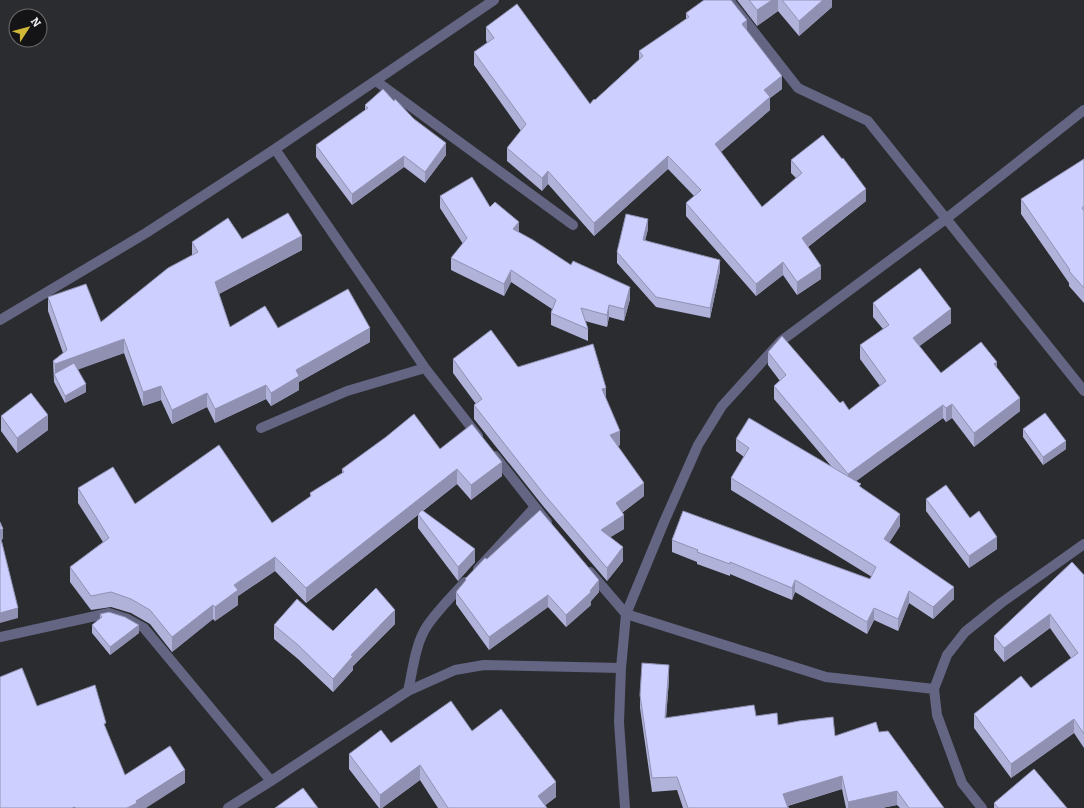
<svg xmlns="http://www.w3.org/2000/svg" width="1084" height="808" viewBox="0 0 1084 808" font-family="Bitter,serif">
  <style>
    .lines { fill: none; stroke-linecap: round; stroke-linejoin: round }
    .minor { stroke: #636583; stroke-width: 10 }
    .wall { fill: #b0b2da }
    .shaded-wall { fill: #9091b2 }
    .building { fill: #cdcffe; stroke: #9091b2 }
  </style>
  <rect width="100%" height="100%" fill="#2b2c30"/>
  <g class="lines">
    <path class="minor" d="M 729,0 L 798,88 L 868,121 L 1084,391
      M 376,81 L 573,225
      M 275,149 L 425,368 L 478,436
      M 0,320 L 146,233 L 275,149 L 494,0
      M 261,428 L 347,391 L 425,368
      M 495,456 L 547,522
      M 478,569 L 535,507
      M 590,572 L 626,614 L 826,677 L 934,689
      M 0,637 L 109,613 L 128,619 L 144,628 L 271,781
      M 408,691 C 413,670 415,644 427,626 C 438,610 452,596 465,582
      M 228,808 L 271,781 L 408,691 L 455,670 L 484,665 L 621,668
      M 625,808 L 619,722 L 621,668 L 626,614 L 664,522 L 698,445 L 722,406 L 781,341 L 947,218 L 1084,110
      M 982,808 L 962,783 L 937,715 L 934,689 L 947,655 L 965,632 L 1001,603 L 1084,544"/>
  </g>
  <path class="wall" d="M 737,0 L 832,0 L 832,7 L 799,36 L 778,11 L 757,26 Z
    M 686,13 L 747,30 L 782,89 L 770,98 L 770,110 L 721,152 L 762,207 L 796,178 L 791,173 L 791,160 L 866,201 L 808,247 L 821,279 L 797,295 L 783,275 L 756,296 L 686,216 L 686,203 L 694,196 L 668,169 L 594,236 L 548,184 L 542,191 L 507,161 L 507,148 L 521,131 L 474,65 L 474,52 L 487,43 L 486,40 L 486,27 L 590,104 L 595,100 L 639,60 L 639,51 L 686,19 Z
    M 365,105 L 446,155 L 425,183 L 404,167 L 352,205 L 316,157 L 316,145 L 365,110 Z
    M 1084,159 L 1084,303 L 1069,286 L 1069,283 L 1021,214 L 1021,199 Z
    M 440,196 L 490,207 L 519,233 L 571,265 L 630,299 L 624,321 L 609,317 L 607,327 L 585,321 L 588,329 L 588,341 L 551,325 L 551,313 L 552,309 L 511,282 L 504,296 L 451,270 L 451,258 L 463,244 L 440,208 Z
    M 648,229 L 645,240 L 720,271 L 710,318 L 656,307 L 617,263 L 617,252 Z
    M 242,239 L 302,250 L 219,294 L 230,327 L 278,328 L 370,342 L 299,382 L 299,390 L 271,406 L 266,399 L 215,423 L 207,407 L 172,424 L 161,400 L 143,406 L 124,353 L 78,369 L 86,392 L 65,403 L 54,382 L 53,361 L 63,353 L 48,311 L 48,297 L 101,322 L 192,255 L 192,242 Z
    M 873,303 L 951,323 L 919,346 L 941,373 L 997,368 L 1020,411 L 974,447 L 952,418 L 946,422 L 943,418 L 856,481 L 861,487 L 900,526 L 889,543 L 954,599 L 933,619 L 909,603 L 898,631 L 874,620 L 867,634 L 795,592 L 792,600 L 730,574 L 730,576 L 697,564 L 697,562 L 672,552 L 672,540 L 870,579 L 872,577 L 731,490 L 731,478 L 744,457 L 736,451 L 736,439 L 831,466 L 774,399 L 774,386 L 780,381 L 768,365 L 768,352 L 849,410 L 880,386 L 860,359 L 860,345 L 883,329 L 873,317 Z
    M 453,359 L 518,367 L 606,399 L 620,445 L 618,446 L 644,496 L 622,513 L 624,529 L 610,537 L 623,561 L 607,581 L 543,506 L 474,419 L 474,405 L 476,404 L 453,373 Z
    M 1,416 L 48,430 L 17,453 L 1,431 Z
    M 1023,429 L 1066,449 L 1043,465 L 1023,437 Z
    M 440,449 L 502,476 L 471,500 L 457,484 L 423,511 L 475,562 L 458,581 L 418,528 L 418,515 L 306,603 L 275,571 L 238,596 L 238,605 L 215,621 L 213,619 L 172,652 L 150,624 L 131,613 L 111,607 L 91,610 L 70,582 L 70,567 L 103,542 L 78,503 L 78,488 L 135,504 L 272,523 L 310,497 L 310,493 L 342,473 L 342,469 Z
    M 926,499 L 997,549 L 969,568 L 926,511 Z
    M 487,559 L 599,592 L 591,601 L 591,605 L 566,627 L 548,607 L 489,650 L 456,604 L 456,592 L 465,581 L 465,579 Z
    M 1084,575 L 1084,748 L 1074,733 L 1011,778 L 974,728 L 974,714 L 1031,688 L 1071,658 L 1050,628 L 1004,662 L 994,650 L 994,636 Z
    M 100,614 L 139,633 L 110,655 L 92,633 L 92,625 L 100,619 Z
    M 395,624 L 353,666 L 353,670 L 333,692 L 298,659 L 274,639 L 274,625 L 333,631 Z
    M 669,679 L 666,718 L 756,716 L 778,725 L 835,736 L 879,732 L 944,808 L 900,808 L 897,805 L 882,808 L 846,808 L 842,789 L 788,806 L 789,808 L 683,808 L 677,790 L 652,792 L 640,708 L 640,695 Z
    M 472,731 L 556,797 L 545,805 L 547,808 L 438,808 L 420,780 L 382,808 L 379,808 L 349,769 L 349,754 L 391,743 Z
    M 994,803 L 1067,808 L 994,808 Z"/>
  <path class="shaded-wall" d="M 772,0 L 778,0 L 778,11 L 757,26 L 757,10 Z
    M 823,0 L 832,0 L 832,7 L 799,36 L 799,21 Z
    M 747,20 L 747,33 L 742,24 Z
    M 782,76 L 782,89 L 770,98 L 770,110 L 715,157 L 715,144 L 764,90 Z
    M 446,143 L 446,155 L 425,183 L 425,172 Z
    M 404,156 L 404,167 L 352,205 L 352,194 Z
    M 668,156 L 668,169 L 594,236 L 594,223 Z
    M 548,171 L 548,184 L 542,191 L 542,178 Z
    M 866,189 L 866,201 L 802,251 L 802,238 Z
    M 648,219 L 648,229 L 643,250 L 643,240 Z
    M 519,222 L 519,234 L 513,229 Z
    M 302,236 L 302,250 L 215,296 L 215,282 Z
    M 720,260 L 720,271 L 710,318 L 710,308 Z
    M 783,262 L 783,275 L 756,296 L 756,284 Z
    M 821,266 L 821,279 L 797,295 L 797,282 Z
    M 511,270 L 511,282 L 504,296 L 504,284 Z
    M 630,287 L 630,299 L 624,321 L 624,309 Z
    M 609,305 L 609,317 L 607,327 L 607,315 Z
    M 951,309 L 951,323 L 913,351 L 913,338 Z
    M 370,328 L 370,342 L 299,382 L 299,390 L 271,406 L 271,393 L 296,370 Z
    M 124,339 L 124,353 L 55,378 L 55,364 Z
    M 997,362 L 997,376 L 994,364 Z
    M 86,384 L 86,392 L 65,403 L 65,396 Z
    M 266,385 L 266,399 L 215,423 L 215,409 Z
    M 161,386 L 161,400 L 143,406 L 143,392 Z
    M 606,388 L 606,401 L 602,389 Z
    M 207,393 L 207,407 L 172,424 L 172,410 Z
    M 1020,398 L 1020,411 L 974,447 L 974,433 Z
    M 952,404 L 952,418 L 946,422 L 946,408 Z
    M 943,405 L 943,418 L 848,487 L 848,474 Z
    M 48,415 L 48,430 L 17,453 L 17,438 Z
    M 620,431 L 620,445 L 610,449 L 610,435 Z
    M 1066,441 L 1066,449 L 1043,465 L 1043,457 Z
    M 502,462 L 502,476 L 471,500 L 471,485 Z
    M 457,469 L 457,484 L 306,603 L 306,588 Z
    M 644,483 L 644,496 L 616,517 L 616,503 Z
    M 900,514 L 900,526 L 884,551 L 884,539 Z
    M 624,515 L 624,529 L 601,543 L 601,530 Z
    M 3,529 L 3,539 L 0,540 L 0,530 Z
    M 997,537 L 997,549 L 969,568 L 969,556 Z
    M 623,547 L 623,561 L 607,581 L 607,568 Z
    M 475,549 L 475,562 L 458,581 L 458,567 Z
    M 275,557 L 275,571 L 238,596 L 238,605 L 215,621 L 215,607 L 234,585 Z
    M 599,580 L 599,592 L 591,601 L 591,605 L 566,627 L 566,615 L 590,591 Z
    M 795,580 L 795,592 L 792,600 L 792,588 Z
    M 954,587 L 954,599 L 933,619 L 933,607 Z
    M 909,591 L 909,603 L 898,631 L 898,619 Z
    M 548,595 L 548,607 L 489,650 L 489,637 Z
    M 213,605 L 213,619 L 172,652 L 172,637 Z
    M 18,608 L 18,618 L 0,623 L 0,613 Z
    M 874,608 L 874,620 L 867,634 L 867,622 Z
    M 395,610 L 395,624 L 353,666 L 353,670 L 333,692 L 333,679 L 351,655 Z
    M 1050,614 L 1050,628 L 1004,662 L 1004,648 Z
    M 139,625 L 139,633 L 110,655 L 110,647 Z
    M 669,665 L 669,679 L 665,731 L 665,718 Z
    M 1074,719 L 1074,733 L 1011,778 L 1011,764 Z
    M 420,765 L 420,780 L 382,808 L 380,808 L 380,795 Z
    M 185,770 L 185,783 L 146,808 L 127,808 L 136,801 Z
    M 842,776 L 842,789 L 783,807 L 783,794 Z
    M 556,782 L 556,797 L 542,808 L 538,796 Z
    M 897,791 L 897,805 L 882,808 L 848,808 L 848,802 Z"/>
  <path class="building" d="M 704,0 L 731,0 L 747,20 L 742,24 L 782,76 L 764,90 L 770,97 L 715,144 L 762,207 L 802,173 L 791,160 L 823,135 L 842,159 L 843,158 L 866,189 L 802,238 L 821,266 L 797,282 L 783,262 L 756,284 L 686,203 L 701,190 L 668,156 L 594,223 L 548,171 L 542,178 L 507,148 L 526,124 L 474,52 L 494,38 L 486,27 L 517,4 L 590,104 L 594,99 L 595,100 L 643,56 L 639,51 L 689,17 L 686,13 Z
    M 749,0 L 772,0 L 757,10 Z
    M 782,0 L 823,0 L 799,21 Z
    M 383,89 L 394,101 L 395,99 L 414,119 L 446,143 L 425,172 L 404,156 L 352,194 L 316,145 L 368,108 L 365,105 Z
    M 1084,159 L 1084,206 L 1082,208 L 1084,211 L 1084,288 L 1069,271 L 1070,270 L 1021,199 Z
    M 472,177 L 490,207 L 495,202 L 519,222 L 513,229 L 533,240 L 571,265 L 573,261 L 630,287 L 624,309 L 609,305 L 607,315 L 581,308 L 588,329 L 551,313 L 556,300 L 511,270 L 504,284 L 451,258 L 467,238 L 440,196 Z
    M 288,213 L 302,236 L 215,282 L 230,327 L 265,306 L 278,328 L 348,289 L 370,328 L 296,370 L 299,376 L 271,393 L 266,385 L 215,409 L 207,393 L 172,410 L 161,386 L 143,392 L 124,339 L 55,364 L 53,361 L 67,350 L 48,297 L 86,284 L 101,322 L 168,268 L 198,252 L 192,242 L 228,218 L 242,239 Z
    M 626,214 L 648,219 L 643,240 L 720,260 L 710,308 L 656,297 L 617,252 Z
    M 920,268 L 951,309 L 913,338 L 941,373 L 981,342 L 997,362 L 994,364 L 1020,398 L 974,433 L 952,404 L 946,408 L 943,405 L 848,474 L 774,386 L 786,375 L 768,352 L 782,336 L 840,403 L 843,401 L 849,410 L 886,381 L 860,345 L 889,325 L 873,303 Z
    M 491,330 L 518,367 L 593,344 L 606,388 L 602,389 L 620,431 L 610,435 L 644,483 L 616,503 L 624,515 L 601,530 L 623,547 L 607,568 L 543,493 L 474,405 L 482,399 L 453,359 Z
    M 74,363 L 86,384 L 65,396 L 54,374 Z
    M 31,393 L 48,415 L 17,438 L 1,416 Z
    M 1045,413 L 1066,441 L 1043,457 L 1023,429 Z
    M 414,414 L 440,449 L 472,424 L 502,462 L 471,485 L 457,469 L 306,588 L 275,557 L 234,585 L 238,590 L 215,607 L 213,605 L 172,637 L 150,610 L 131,599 L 111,592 L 91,596 L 70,567 L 109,538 L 78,488 L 113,467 L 135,504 L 219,445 L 272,523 L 311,496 L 310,493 L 344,472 L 342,469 L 386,437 Z
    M 749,418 L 861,484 L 859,486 L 900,514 L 884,539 L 954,587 L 933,607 L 909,591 L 898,619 L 874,608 L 867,622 L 795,580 L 792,588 L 730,562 L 730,564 L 697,552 L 698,550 L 672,540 L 683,511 L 870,579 L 876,567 L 731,478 L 749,448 L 736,439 Z
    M 946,485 L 970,518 L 979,511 L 997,537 L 969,556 L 926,499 Z
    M 422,510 L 475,549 L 458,567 L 418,514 Z
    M 540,510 L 599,580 L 590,591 L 591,592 L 566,615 L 548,595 L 489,637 L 456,592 L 466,580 L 465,579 L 485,558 L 487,559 Z
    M 0,522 L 3,529 L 0,530 Z
    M 0,535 L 18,608 L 0,613 Z
    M 1072,562 L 1084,575 L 1084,734 L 1074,719 L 1011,764 L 974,714 L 1021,676 L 1031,688 L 1078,653 L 1050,614 L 1004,648 L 994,636 Z
    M 376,588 L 395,610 L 351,655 L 353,656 L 333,679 L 298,645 L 274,625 L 297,599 L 333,631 Z
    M 109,612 L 125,617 L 139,625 L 110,647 L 92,625 L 102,617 L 100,614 Z
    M 642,663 L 669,665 L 665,718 L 754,705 L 756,716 L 777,713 L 778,725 L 799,721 L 833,717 L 835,736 L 876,722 L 879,732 L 888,731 L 944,808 L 909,808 L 897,791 L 848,802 L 842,776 L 783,794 L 788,808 L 688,808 L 677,777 L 652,778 L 640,695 Z
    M 22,668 L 37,706 L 95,685 L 106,723 L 104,724 L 125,775 L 170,746 L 185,770 L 136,801 L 137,803 L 127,808 L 75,808 L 75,807 L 72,808 L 0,808 L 0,677 Z
    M 451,701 L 472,731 L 501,709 L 556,782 L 538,796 L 547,808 L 448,808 L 420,765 L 380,795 L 349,754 L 381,730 L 391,743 Z
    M 1034,769 L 1067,808 L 998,808 L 994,803 Z
    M 303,788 L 318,808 L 275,808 Z"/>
  <g transform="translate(28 28) rotate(54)"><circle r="19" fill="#141416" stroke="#6c6c6e"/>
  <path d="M0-3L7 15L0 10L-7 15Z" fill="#d0b736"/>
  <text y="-6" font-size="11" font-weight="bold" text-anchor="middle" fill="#efeff2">N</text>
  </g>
</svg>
